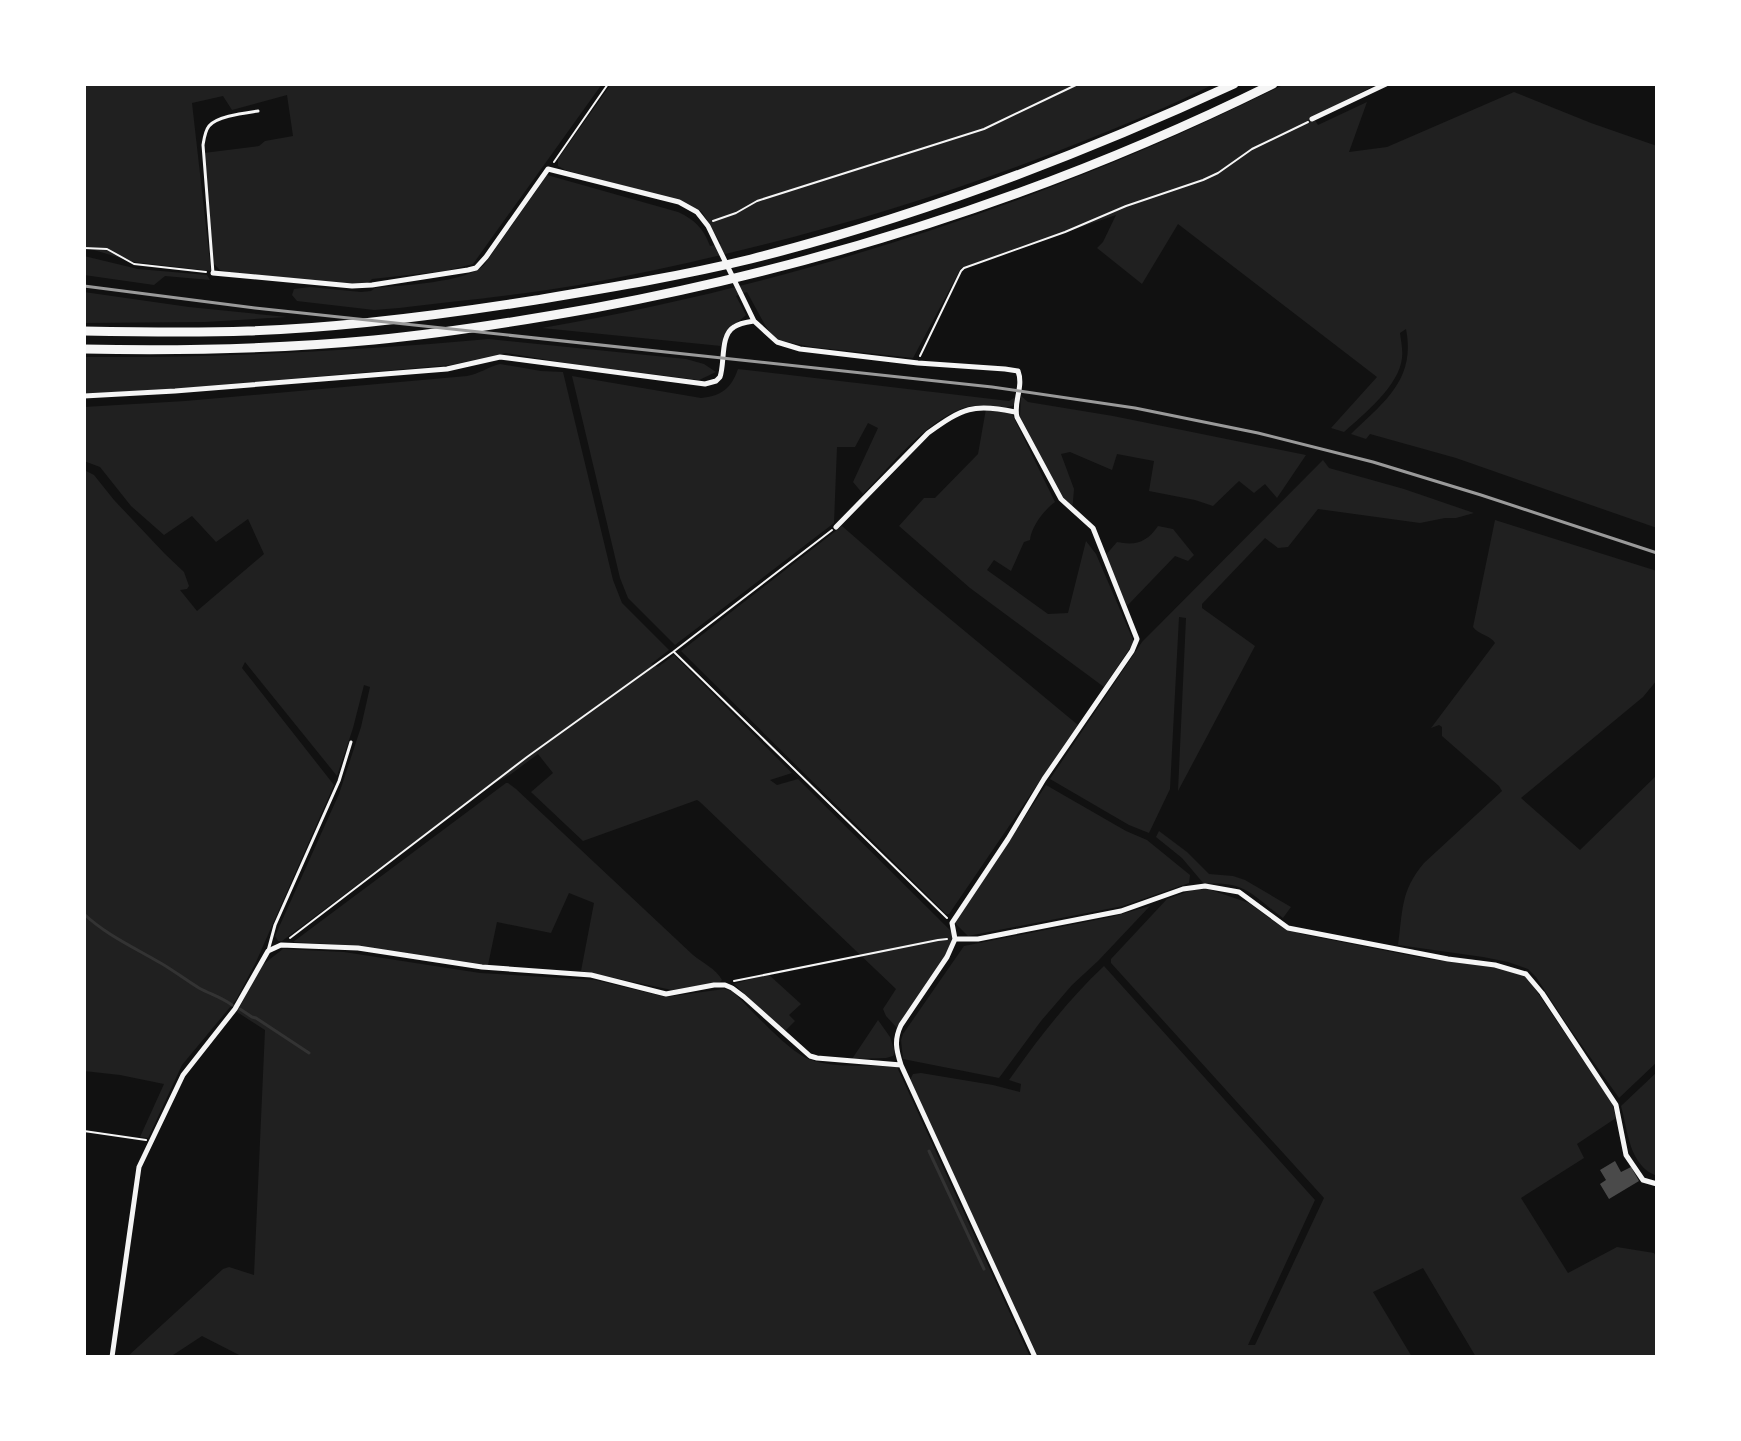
<svg xmlns="http://www.w3.org/2000/svg" width="1741" height="1441" viewBox="0 0 1741 1441" font-family="'PT Sans',sans-serif">
  <style>
    .green { fill: #202020 }
    .lines { fill: none; stroke-linecap: round; stroke-linejoin: round }
    .stream { stroke: #333; stroke-width: 3 }
    .building { fill: #4a4a4a }
    .path { stroke: #f5f5f5; stroke-width: 2 }
    .service { stroke: #f5f5f5; stroke-width: 3 }
    .minor { stroke: #f5f5f5; stroke-width: 5 }
    .motorway { stroke: #f5f5f5; stroke-width: 9 }
    .rail { stroke: #9a9a9a; stroke-width: 3 }
  </style>
  <rect width="100%" height="100%" fill="#111"/>
  <path class="green" d="M 84,84 L 602,84 L 473,264 L 445,271 L 372,279 L 368,283 L 347,284 L 228,272 L 220,270 L 214,264 L 204,153 L 259,146 L 265,141 L 293,136 L 287,95 L 232,110 L 223,96 L 192,103 L 211,271 L 134,262 L 84,247 Z
    M 611,84 L 1214,84 C 1171,106 1126,124 1081,142 C 919,207 751,253 579,285 C 520,295 459,301 399,308 L 374,310 L 297,301 L 292,295 L 294,289 L 310,287 L 361,292 L 371,291 L 375,288 C 401,285 466,283 484,265 L 547,175 L 678,212 C 694,219 704,229 710,246 L 721,244 L 702,212 L 684,202 L 565,170 L 558,166 L 558,159 Z
    M 1285,84 L 1377,84 L 1313,117 L 1318,125 L 1367,102 L 1349,152 L 1387,147 L 1514,92 L 1591,123 L 1657,146 L 1657,528 L 1456,458 L 1370,434 L 1366,439 L 1351,434 C 1384,402 1416,380 1406,329 L 1400,333 C 1401,341 1403,350 1402,358 C 1399,386 1364,414 1344,432 L 1331,428 L 1377,377 L 1178,224 L 1142,284 L 1097,248 L 1103,242 L 1116,215 L 961,268 L 913,358 L 812,347 L 778,340 L 771,334 L 765,325 L 747,292 L 736,296 L 746,315 C 731,329 726,323 721,346 L 542,328 C 798,284 1053,200 1285,84 Z
    M 84,256 L 138,269 L 207,275 L 210,280 L 165,276 L 154,285 L 84,275 Z
    M 84,292 L 189,307 L 287,317 L 205,322 L 84,323 Z
    M 489,339 L 686,359 L 704,364 L 716,372 L 699,380 L 572,364 L 506,353 L 451,365 L 184,388 L 84,394 L 84,357 C 220,358 354,351 489,339 Z
    M 500,364 L 541,371 L 563,372 L 613,580 L 622,603 L 669,650 L 651,664 L 658,667 L 674,655 L 792,773 L 770,780 L 777,785 L 798,779 L 959,939 L 897,1028 L 886,1016 L 883,1009 L 896,989 L 700,802 L 697,800 L 583,841 L 531,792 L 553,773 L 538,754 L 511,774 L 488,787 L 282,941 L 278,941 L 275,936 L 339,794 L 361,727 L 370,687 L 364,685 L 353,728 L 337,776 L 245,662 L 242,668 L 334,785 L 256,962 L 236,1000 L 182,1065 L 150,1134 L 148,1138 L 140,1137 L 164,1084 L 120,1075 L 84,1071 L 84,470 L 94,475 L 114,500 L 165,554 L 184,572 L 189,586 L 187,589 L 180,590 L 197,611 L 264,554 L 248,519 L 216,542 L 192,516 L 164,535 L 131,506 L 100,467 L 84,461 L 84,407 L 185,401 L 467,376 C 479,374 488,367 500,364 Z
    M 738,369 L 1009,401 L 1017,396 L 1013,406 C 996,410 979,402 963,408 C 922,424 893,464 863,494 L 853,482 L 878,428 L 868,423 L 855,447 L 837,447 L 834,523 L 675,645 L 628,598 L 620,578 L 572,376 L 701,398 C 721,396 731,389 738,369 Z
    M 1021,396 L 1028,402 L 1113,416 L 1306,455 L 1277,498 L 1265,484 L 1254,493 L 1239,481 L 1213,506 L 1195,500 L 1149,491 L 1154,461 L 1117,454 L 1112,470 L 1070,452 L 1061,454 L 1074,489 L 1072,513 L 1063,501 L 1020,416 Z
    M 986,409 L 1012,414 L 1055,502 C 1044,510 1031,527 1030,540 L 1024,542 L 1011,571 L 994,560 L 987,570 L 1048,614 L 1068,613 L 1086,541 L 1096,554 L 1134,642 L 1104,687 L 970,588 L 899,526 L 924,498 L 935,498 L 978,454 Z
    M 1323,460 L 1329,468 L 1404,489 L 1474,513 L 1456,518 L 1445,518 L 1420,523 L 1318,509 L 1288,547 L 1278,548 L 1265,538 L 1202,604 L 1202,608 L 1255,646 L 1178,791 L 1186,618 L 1179,617 L 1170,789 L 1149,833 L 1129,825 L 1050,779 L 1142,642 Z
    M 1495,520 L 1657,571 L 1657,680 L 1643,697 L 1521,798 L 1580,850 L 1657,775 L 1657,1062 L 1619,1098 L 1566,1023 L 1536,977 L 1528,969 L 1508,962 L 1483,957 L 1398,945 C 1403,912 1400,891 1424,863 L 1502,791 L 1499,786 L 1442,736 L 1442,727 L 1439,725 L 1431,728 L 1495,643 C 1490,635 1479,635 1473,627 Z
    M 842,526 L 920,594 L 1078,725 L 949,914 L 946,914 L 681,651 Z
    M 1158,526 L 1173,529 L 1194,555 L 1188,561 L 1175,556 L 1127,606 L 1105,556 L 1117,542 C 1136,546 1147,542 1158,526 Z
    M 506,783 L 508,783 L 516,789 L 693,955 C 703,963 716,969 722,980 L 720,982 L 672,990 L 581,971 L 594,903 L 569,893 L 551,933 L 497,922 L 488,965 L 346,945 L 293,942 Z
    M 1046,785 L 1126,831 L 1147,840 L 1190,875 L 1189,883 L 1123,906 L 968,936 L 955,923 Z
    M 1159,831 L 1187,852 L 1209,874 L 1233,876 L 1245,880 L 1291,907 L 1283,918 C 1251,895 1247,881 1204,884 L 1182,858 L 1156,837 Z
    M 1208,889 L 1249,903 L 1276,923 L 1301,934 L 1428,959 L 1500,968 L 1525,976 L 1529,980 L 1612,1103 L 1616,1118 L 1577,1144 L 1584,1158 L 1521,1198 L 1568,1273 L 1617,1247 L 1654,1253 L 1657,1258 L 1657,1357 L 1476,1357 L 1423,1268 L 1373,1292 L 1412,1357 L 1038,1357 L 910,1080 L 913,1074 L 921,1073 L 993,1085 L 1020,1092 L 1021,1084 L 1009,1080 C 1038,1039 1067,1001 1104,966 L 1315,1200 L 1248,1345 L 1255,1345 L 1324,1198 L 1111,963 L 1111,959 L 1167,899 L 1192,890 Z
    M 1150,906 L 1098,961 L 1072,985 L 1041,1021 L 999,1078 L 903,1059 L 901,1040 L 903,1034 L 964,946 L 1111,917 Z
    M 283,949 L 344,952 L 480,973 L 595,980 L 666,997 L 724,989 L 732,991 C 750,1008 790,1054 811,1060 C 838,1069 870,1064 897,1067 L 1030,1357 L 243,1357 L 202,1336 L 170,1357 L 127,1357 L 223,1269 L 229,1267 L 254,1275 L 265,1030 L 237,1012 L 261,966 Z
    M 768,974 L 801,1004 L 789,1015 L 795,1021 L 784,1032 L 734,984 Z
    M 878,1020 L 890,1037 L 895,1052 L 893,1056 L 886,1058 L 852,1059 Z
    M 1657,1072 L 1657,1176 C 1629,1166 1628,1131 1621,1106 Z"/>
  <g class="lines">
    <path class="stream" d="M 84,914 C 105,934 133,947 157,961 C 172,969 184,979 199,988 C 210,994 221,997 232,1005
      M 240,1009 L 252,1017 L 256,1018 L 309,1053
      M 929,1151 L 984,1269"/>
  </g>
  <path class="building" d="M 1615,1161 L 1621,1172 L 1631,1167 L 1639,1181 L 1609,1199 L 1600,1184 L 1606,1180 L 1600,1170 Z"/>
  <g class="lines">
    <path class="path" d="M 554,162 L 608,84
      M 713,221 L 736,213 L 757,201 L 984,129 L 1078,84
      M 84,248 L 107,249 L 134,264 L 206,272
      M 920,356 L 961,271 L 964,268 L 1065,232 L 1126,206 L 1203,180 L 1218,173 L 1252,149 L 1308,122
      M 674,652 L 947,918
      M 290,938 L 527,757 L 673,652 L 832,530
      M 734,981 L 938,940 L 947,939
      M 84,1131 L 146,1140"/>
    <path class="service" d="M 213,273 L 203,145 C 204,139 205,131 209,126 C 217,116 245,113 258,111
      M 268,951 L 275,925 L 339,781 L 351,742"/>
    <path class="minor" d="M 1312,119 L 1386,84
      M 213,273 L 352,286 L 372,285 L 468,270 L 476,268 L 486,257 L 548,169 L 679,202 L 697,212 L 708,226 L 754,321 L 777,342 L 800,349 L 918,363 L 1005,369 L 1018,371 C 1024,387 1013,402 1017,417 L 1061,499 L 1093,528 L 1137,639 L 1132,651 L 1044,779 L 1008,839 L 952,923 L 955,939 L 947,957 L 901,1025 C 894,1040 896,1049 901,1065 L 1035,1357
      M 84,396 L 175,391 L 447,369 L 500,357 L 705,384 L 716,381 L 720,377 C 725,363 720,335 734,327 C 740,323 748,322 754,321
      M 836,527 L 928,433 C 963,408 973,403 1015,412
      M 955,939 L 978,939 L 1121,911 L 1183,889 L 1205,886 L 1239,892 L 1288,928 L 1448,959 L 1495,965 L 1526,974 L 1542,993 L 1616,1105 L 1626,1155 L 1643,1180 L 1657,1184
      M 112,1357 L 139,1167 L 183,1075 L 235,1009 L 268,951 L 281,945 L 358,948 L 482,967 L 591,975 L 666,994 L 714,985 L 725,985 L 732,988 L 744,997 L 810,1056 L 817,1058 L 901,1065"/>
    <path class="motorway" d="M 84,331 C 138,332 193,333 248,331 C 344,328 441,315 536,300 C 608,288 681,276 751,259 C 918,217 1078,156 1234,84
      M 84,349 C 181,351 278,349 374,340 C 448,333 521,321 594,308 C 831,264 1057,191 1273,84"/>
    <path class="rail" d="M 84,286 L 255,308 L 992,387 L 1135,408 L 1258,433 L 1373,462 L 1481,495 L 1657,553"/>
  </g>
  <rect width="1741" height="1441" fill="none" stroke="#ffffff" stroke-width="172"/>
</svg>
